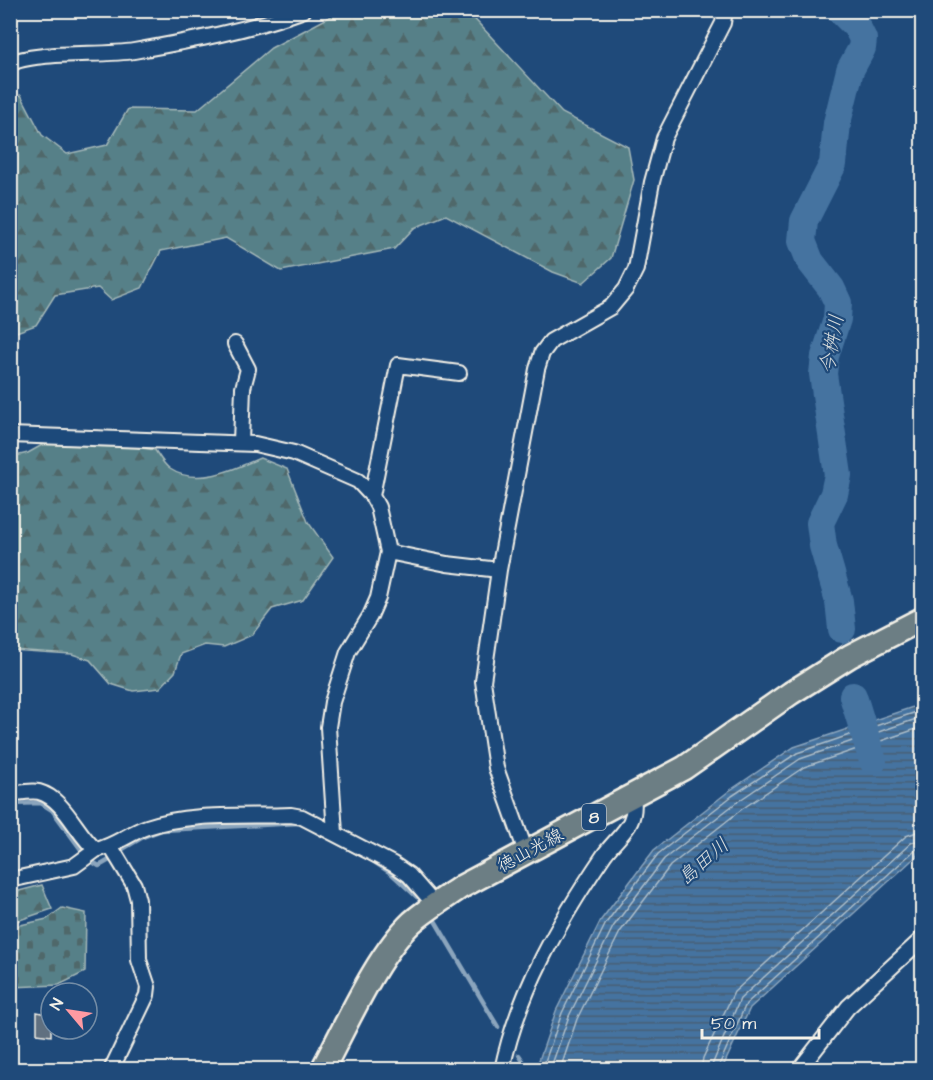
<svg xmlns="http://www.w3.org/2000/svg" width="933" height="1080" viewBox="0 0 933 1080" font-family="'Architects Daughter','Klee One',sans-serif">
  <style>
    .forest { fill: url(#forest-firs); stroke: #a5b8b8; stroke-width: 1.5 }
    .cemetery { fill: url(#cemetery-stones); stroke: #a5b8b8; stroke-width: 1.5 }
    .water { fill: url(#water-rules); stroke: #8ba5bd; stroke-width: 1.5 }
    .lines { fill: none; stroke-linecap: round; stroke-linejoin: round }
    .shore { stroke: #aebfcb; stroke-width: 1.5 }
    .stream { stroke: #8ba5bd; stroke-width: 4.5 }
    .river { stroke: #4573a0; stroke-width: 28 }
    .building { fill: #607080; stroke: #f4f1e8; stroke-width: 1.5 }
    .minor-casing { stroke: #f4f1e8; stroke-width: 18 }
    .primary-casing { stroke: #f4f1e8; stroke-width: 27 }
    .minor { stroke: #1f4a7a; stroke-width: 14 }
    .primary { stroke: #6c7e84; stroke-width: 22 }
    .labels { text-anchor: middle; stroke-width: 4.5; stroke-linejoin: round; paint-order: stroke }
    .shield { fill: #1f4a7a; stroke: #b4bfc7; stroke-width: 1.5 }
    .shield-label { font-size: 16px; font-weight: bold; fill: #f4f1e8 }
    .street-label { font-size: 18px; fill: #f4f1e8; stroke: #1f4a7a }
    .water-label { font-size: 20px; font-style: italic; fill: #dadedd; stroke: #1f4a7a }
  </style>
  <defs>
    <pattern id="forest-firs" width="22" height="20" patternUnits="userSpaceOnUse" patternTransform="scale(1.5)"><rect width="22" height="20" fill="#568088"/><path d="M5 1l3.5 6h-7zM16 11l3.5 6h-7z" fill="#50676a"/></pattern>
    <pattern id="cemetery-stones" width="16" height="16" patternUnits="userSpaceOnUse" patternTransform="scale(1.5)"><rect width="16" height="16" fill="#568088"/><path d="M2 7V4a2 2 0 0 1 4 0v3zM10 15v-3a2 2 0 0 1 4 0v3z" fill="#50676a"/></pattern>
    <pattern id="water-rules" width="6" height="5" patternUnits="userSpaceOnUse" patternTransform="scale(1.5)"><rect width="6" height="5" fill="#4573a0"/><path d="M0 2.5h6" fill="none" stroke="#475e73"/></pattern>
  </defs>
  <rect width="100%" height="100%" fill="#1f4a7a"/>
  <filter id="ink" filterUnits="userSpaceOnUse"><feTurbulence type="fractalNoise" baseFrequency=".0167" numOctaves="2"/><feDisplacementMap in="SourceGraphic" scale="12" xChannelSelector="R" yChannelSelector="G"/><feConvolveMatrix kernelMatrix="1 2 1 2 8 2 1 2 1" color-interpolation-filters="sRGB"/></filter>
  <g filter="url(#ink)">
    <path class="forest" d="M 341,11 L 467,11 L 562,113 L 628,147 L 634,180 L 611,258 L 583,283 L 553,272 L 446,215 L 414,228 L 394,249 L 281,271 L 226,238 L 161,251 L 142,288 L 111,300 L 98,288 L 55,295 L 36,325 L 11,334 L 11,98 L 21,95 L 42,135 L 67,154 L 107,145 L 128,109 L 197,110 L 271,48 Z
      M 51,440 L 121,445 L 155,450 C 159,456 164,465 170,469 C 197,487 235,469 260,458 L 287,469 L 308,522 L 333,557 L 303,600 L 272,609 L 252,635 L 224,647 L 205,645 L 181,654 L 175,672 L 160,688 L 133,691 L 111,684 L 90,660 L 72,654 L 11,650 L 11,457 L 28,453 Z
      M 42,885 L 52,909 L 11,923 L 11,893 Z"/>
    <path class="cemetery" d="M 62,908 L 86,913 L 85,972 L 59,985 L 11,987 L 11,927 L 47,919 Z"/>
    <path class="water" d="M 922,704 L 922,851 L 750,1008 L 722,1069 L 536,1069 L 556,1011 L 601,920 L 654,850 L 729,791 L 794,747 Z"/>
    <g class="lines">
      <path class="shore" d="M 542,1070 L 562,1013 L 606,923 L 658,854 L 732,796 L 797,753 L 922,710
        M 550,1070 L 569,1016 L 613,927 L 664,859 L 737,802 L 800,759 L 922,717
        M 560,1070 L 577,1019 L 620,932 L 670,866 L 742,809 L 804,767 L 922,727
        M 701,1070 L 703,1058 L 734,992 L 906,836 L 922,830
        M 710,1070 L 740,999 L 911,843 L 922,839
        M 717,1070 L 746,1004 L 916,849 L 922,847"/>
      <path class="stream" d="M 10,804 L 41,803 L 52,810 L 85,855
        M 317,832 L 363,856
        M 121,850 L 143,837 L 162,830 L 299,823
        M 371,860 L 392,874 L 417,897
        M 91,861 L 99,866 L 113,858
        M 434,919 L 498,1027
        M 519,1055 L 529,1070"/>
      <path class="river" d="M 840,10 L 857,27 L 863,39 L 862,48 L 850,70 L 837,123 L 833,164 L 804,221 L 802,241 L 810,261 L 831,288 L 838,303 L 837,319 L 825,356 L 823,374 L 838,475 L 834,494 L 820,523 L 823,546 L 839,601 L 842,629
        M 853,696 L 873,761"/>
    </g>
    <path class="building" d="M 37,1012 L 51,1015 L 51,1036 L 37,1034 Z"/>
    <g class="lines">
      <g class="minor-casing">
        <path id="minor" d="M 10,64 C 30,51 105,56 134,51 C 190,41 250,30 304,10
          M 235,344 L 248,369 L 243,388 L 241,442
          M 10,435 L 255,444 L 294,453 L 358,481 L 372,496 L 378,507 L 388,552 L 378,598 L 370,616 L 348,652 L 332,702 L 328,727 L 335,833
          M 372,496 L 398,365 L 459,373
          M 388,552 L 447,564 L 499,570
          M 10,794 C 19,793 31,790 39,792 C 65,799 77,835 96,850 C 115,846 129,833 147,827 C 191,812 245,817 291,815 L 302,817 L 393,864 L 409,875 L 435,905
          M 111,847 L 134,885 L 138,900 L 139,960 L 148,987 L 147,995 L 111,1070
          M 526,852 L 496,768 L 483,681 L 499,570 L 537,369 L 542,353 L 551,341 L 611,307 L 626,289 L 636,269 L 652,182 L 664,138 L 723,23 L 725,10
          M 10,880 L 74,866 L 96,850
          M 502,1070 C 518,992 560,920 604,855 C 619,834 638,826 633,797
          M 799,1070 L 848,1007 L 922,939"/>
      </g>
      <g class="primary-casing">
        <path id="primary" d="M 322,1070 C 346,1026 376,956 412,922 C 427,909 445,898 461,887 L 684,768 L 791,693 L 850,656 L 922,619"/>
      </g>
      <use href="#minor" class="minor"/>
      <use href="#primary" class="primary"/>
    </g>
  </g>
  <g class="labels">
    <rect class="shield" x="582" y="804" width="24" height="26" rx="4.5"/>
    <g class="shield-label">
      <text x="594" y="823">8</text>
    </g>
    <g class="street-label">
      <text transform="translate(530 850) rotate(-28)" y="6">徳山光線</text>
    </g>
    <g class="water-label">
      <text transform="translate(831 344) rotate(-80)" y="7">今桝川</text>
      <text transform="translate(703 861) rotate(-41)" y="7">島田川</text>
    </g>
  </g>
  <rect width="933" height="1080" fill="none" stroke="#1f4a7a" stroke-width="36"/>
  <rect x="18" y="18" width="897" height="1044" fill="none" stroke="#f4f1e8" stroke-width="2" filter="url(#ink)"/>
  <g transform="translate(69 1011) rotate(299)"><circle r="28" fill="#1f4a7a" stroke="#748da6" stroke-width="1.5"/>
  <path d="M0-4.5L10 22L0 15L-10 22Z" fill="#ff9aa2"/>
  <text y="-9" font-size="16" font-weight="bold" text-anchor="middle" fill="#f4f1e8">N</text>
  </g>
  <path d="M702 1029v9h117v-9" fill="none" stroke="#f4f1e8" stroke-width="3"/>
  <text x="711" y="1029" font-size="18" fill="#f4f1e8" stroke="#1f4a7a" stroke-width="4.5" paint-order="stroke">50 m</text>
</svg>
